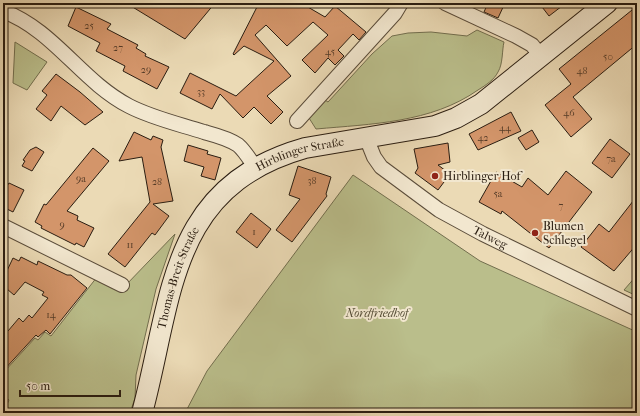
<svg xmlns="http://www.w3.org/2000/svg" width="640" height="416" viewBox="0 0 640 416" font-family="'IM FELL French Canon',serif">
  <style>
    .green { fill: #babe8b; stroke: #726e4e }
    .building { fill: #d3956a; stroke: #2a1d11 }
    .lines { fill: none; stroke-linecap: round; stroke-linejoin: round }
    .street-casing { stroke: #5a4c3a; stroke-width: 16 }
    .secondary-casing { stroke: #2a1d11; stroke-width: 22 }
    .street { stroke: #f2e7cf; stroke-width: 14 }
    .secondary { stroke: #f2e7cf; stroke-width: 20 }
    .poi-dot { fill: #8f2418; stroke: #f2e7cf; stroke-width: 1.5 }
    .labels { text-anchor: middle; stroke-width: 4; stroke-linejoin: round; paint-order: stroke }
    .number-label { font-size: 10px; fill: #543b27 }
    .street-label { font-size: 12px; fill: #2a1d11; stroke: #f2e7cf }
    .poi-label { font-size: 12px; fill: #2a1d11; stroke: #f2e7cf; text-anchor: start }
    .park-label { font-size: 12px; font-style: italic; fill: #554d36; stroke: #f2e7cf }
  </style>
  <rect width="100%" height="100%" fill="#ebdab5"/>
  <filter id="stains"><feTurbulence type="fractalNoise" baseFrequency=".005" numOctaves="4"/><feColorMatrix values="0 0 0 0 .2 0 0 0 0 .09 0 0 0 0 .02 0 0 0 .5 -.17"/></filter>
  <radialGradient id="worn" r=".72"><stop offset=".6" stop-color="#630" stop-opacity="0"/><stop offset="1" stop-color="#630" stop-opacity=".3"/></radialGradient>
  <path class="green" d="M 477,30 L 504,42 C 502,50 503,64 498,72 C 494,80 486,85 478,90 C 431,123 371,124 316,129 L 309,118 L 325,100 L 328,102 L 372,54 L 392,36 L 408,33 L 431,32 L 467,36 Z
    M 15,42 L 47,62 L 27,90 L 13,83 Z
    M 353,175 L 480,261 L 637,332 L 637,413 L 185,413 L 207,371 Z
    M 175,234 L 156,289 L 136,375 L 135,398 L 130,413 L 3,413 L 9,400 L 3,394 L 3,373 L 35,338 L 38,340 L 45,332 L 51,336 L 97,277 L 125,286 Z
    M 637,275 L 637,296 L 624,290 Z"/>
  <path class="building" d="M 126,3 L 215,3 L 185,39 Z
    M 259,3 L 301,3 L 325,17 L 335,6 L 366,32 L 359,40 L 353,34 L 338,50 L 344,56 L 335,65 L 328,58 L 315,73 L 302,60 L 328,35 L 313,22 L 287,46 L 266,25 L 255,35 L 291,76 L 267,96 L 283,112 L 271,124 L 254,107 L 243,118 L 220,94 L 212,109 L 180,93 L 190,73 L 236,96 L 274,61 L 244,46 L 234,55 L 233,54 Z
    M 488,3 L 505,3 L 498,18 L 484,12 Z
    M 539,3 L 566,3 L 549,16 Z
    M 637,6 L 637,44 L 573,97 L 592,119 L 571,137 L 545,105 L 571,84 L 559,69 Z
    M 76,7 L 111,24 L 107,29 L 138,45 L 136,48 L 146,54 L 145,56 L 169,67 L 157,89 L 123,71 L 125,66 L 96,51 L 100,43 L 68,26 Z
    M 56,74 L 80,92 L 103,112 L 85,125 L 61,106 L 51,121 L 36,109 L 47,95 L 42,91 Z
    M 511,112 L 521,131 L 478,150 L 469,134 Z
    M 532,130 L 539,142 L 526,150 L 518,138 Z
    M 134,132 L 151,140 L 153,136 L 163,140 L 161,147 L 173,201 L 153,204 L 169,216 L 155,235 L 152,233 L 125,267 L 108,254 L 150,202 L 142,157 L 119,161 Z
    M 610,139 L 630,154 L 612,178 L 592,163 Z
    M 448,143 L 450,162 L 438,165 L 450,174 L 438,190 L 415,173 L 418,168 L 414,149 Z
    M 188,145 L 208,151 L 207,154 L 221,158 L 215,180 L 201,176 L 204,167 L 184,161 Z
    M 36,147 L 44,152 L 32,171 L 22,166 L 25,161 L 23,160 L 30,150 Z
    M 93,148 L 109,161 L 67,211 L 78,216 L 77,220 L 94,228 L 84,247 L 76,243 L 75,245 L 41,228 L 42,226 L 35,222 L 44,204 L 46,205 Z
    M 298,166 L 331,177 L 326,194 L 327,196 L 292,242 L 276,230 L 300,199 L 289,195 Z
    M 566,171 L 592,192 L 549,248 L 502,211 L 501,214 L 479,202 L 496,172 L 522,187 L 528,178 L 548,195 Z
    M 9,183 L 24,190 L 13,212 L 3,207 L 3,192 Z
    M 637,196 L 637,244 L 614,271 L 581,247 L 599,224 L 609,232 Z
    M 251,213 L 271,229 L 257,248 L 236,232 Z
    M 21,257 L 37,265 L 38,261 L 67,275 L 71,275 L 87,288 L 50,334 L 46,330 L 38,337 L 36,335 L 3,371 L 3,327 L 8,331 L 19,318 L 23,322 L 29,315 L 32,318 L 48,298 L 42,295 L 44,292 L 25,282 L 14,295 L 7,289 L 4,277 L 13,258 L 19,261 Z"/>
  <g class="lines">
    <g class="street-casing">
      <g id="street">
        <path d="M 445,3 L 516,36 L 532,45 L 541,56"/>
        <path d="M 3,11 C 54,30 81,81 129,106 C 152,118 179,124 204,132 C 215,135 228,138 238,145 C 245,151 250,160 255,167"/>
        <path d="M 297,121 L 395,13 L 401,3"/>
        <path id="s1" d="M 366,137 L 374,157 L 381,167 L 439,210 L 483,234 L 637,309"/>
        <path d="M 3,226 L 122,285"/>
      </g>
    </g>
    <g class="secondary-casing">
      <g id="secondary">
        <path id="s2" d="M 142,413 C 173,298 168,187 305,148 L 435,126 L 456,118 L 481,104 L 607,3"/>
      </g>
    </g>
    <use href="#street" class="street"/>
    <use href="#secondary" class="secondary"/>
  </g>
  <g class="poi-dot">
    <circle cx="435" cy="176" r="4"/>
    <circle cx="535" cy="233" r="4"/>
  </g>
  <g class="labels">
    <g class="number-label">
      <text x="89" y="29">25</text>
      <text x="118" y="51">27</text>
      <text x="330" y="55">45</text>
      <text x="608" y="60">50</text>
      <text x="146" y="73">29</text>
      <text x="582" y="74">48</text>
      <text x="201" y="95">33</text>
      <text x="569" y="116">46</text>
      <text x="505" y="131">44</text>
      <text x="483" y="141">42</text>
      <text x="611" y="162">7a</text>
      <text x="81" y="182">9a</text>
      <text x="312" y="184">38</text>
      <text x="157" y="185">28</text>
      <text x="498" y="197">5a</text>
      <text x="561" y="209">7</text>
      <text x="62" y="228">9</text>
      <text x="254" y="235">1</text>
      <text x="130" y="248">11</text>
      <text x="51" y="318">14</text>
    </g>
    <g class="street-label">
      <text dy="4" stroke="none"><textPath href="#s2" startOffset="326">Hirblinger Straße</textPath></text>
      <text dy="4" stroke="none"><textPath href="#s1" startOffset="164">Talweg</textPath></text>
      <text dy="4" stroke="none"><textPath href="#s2" startOffset="140">Thomas-Breit-Straße</textPath></text>
    </g>
    <g class="poi-label">
      <text x="443" y="180">Hirblinger Hof</text>
      <text x="543" y="230">Blumen<tspan x="543" dy="14">Schlegel</tspan></text>
    </g>
    <g class="park-label">
      <text x="377" y="317">Nordfriedhof</text>
    </g>
  </g>
  <rect width="640" height="416" fill="none" stroke="#ebdab5" stroke-width="16"/>
  <rect x="4" y="4" width="632" height="408" fill="none" stroke="#2a1d11" stroke-width="2"/>
  <rect x="8" y="8" width="624" height="400" fill="none" stroke="#2a1d11"/>
  <path d="M20 390v6h100v-6" fill="none" stroke="#2a1d11" stroke-width="2"/>
  <text x="26" y="390" font-size="12" fill="#2a1d11" stroke="#f2e7cf" stroke-width="3" paint-order="stroke">50 m</text>
  <rect width="100%" height="100%" filter="url(#stains)"/>
  <rect width="100%" height="100%" fill="url(#worn)"/>
</svg>
